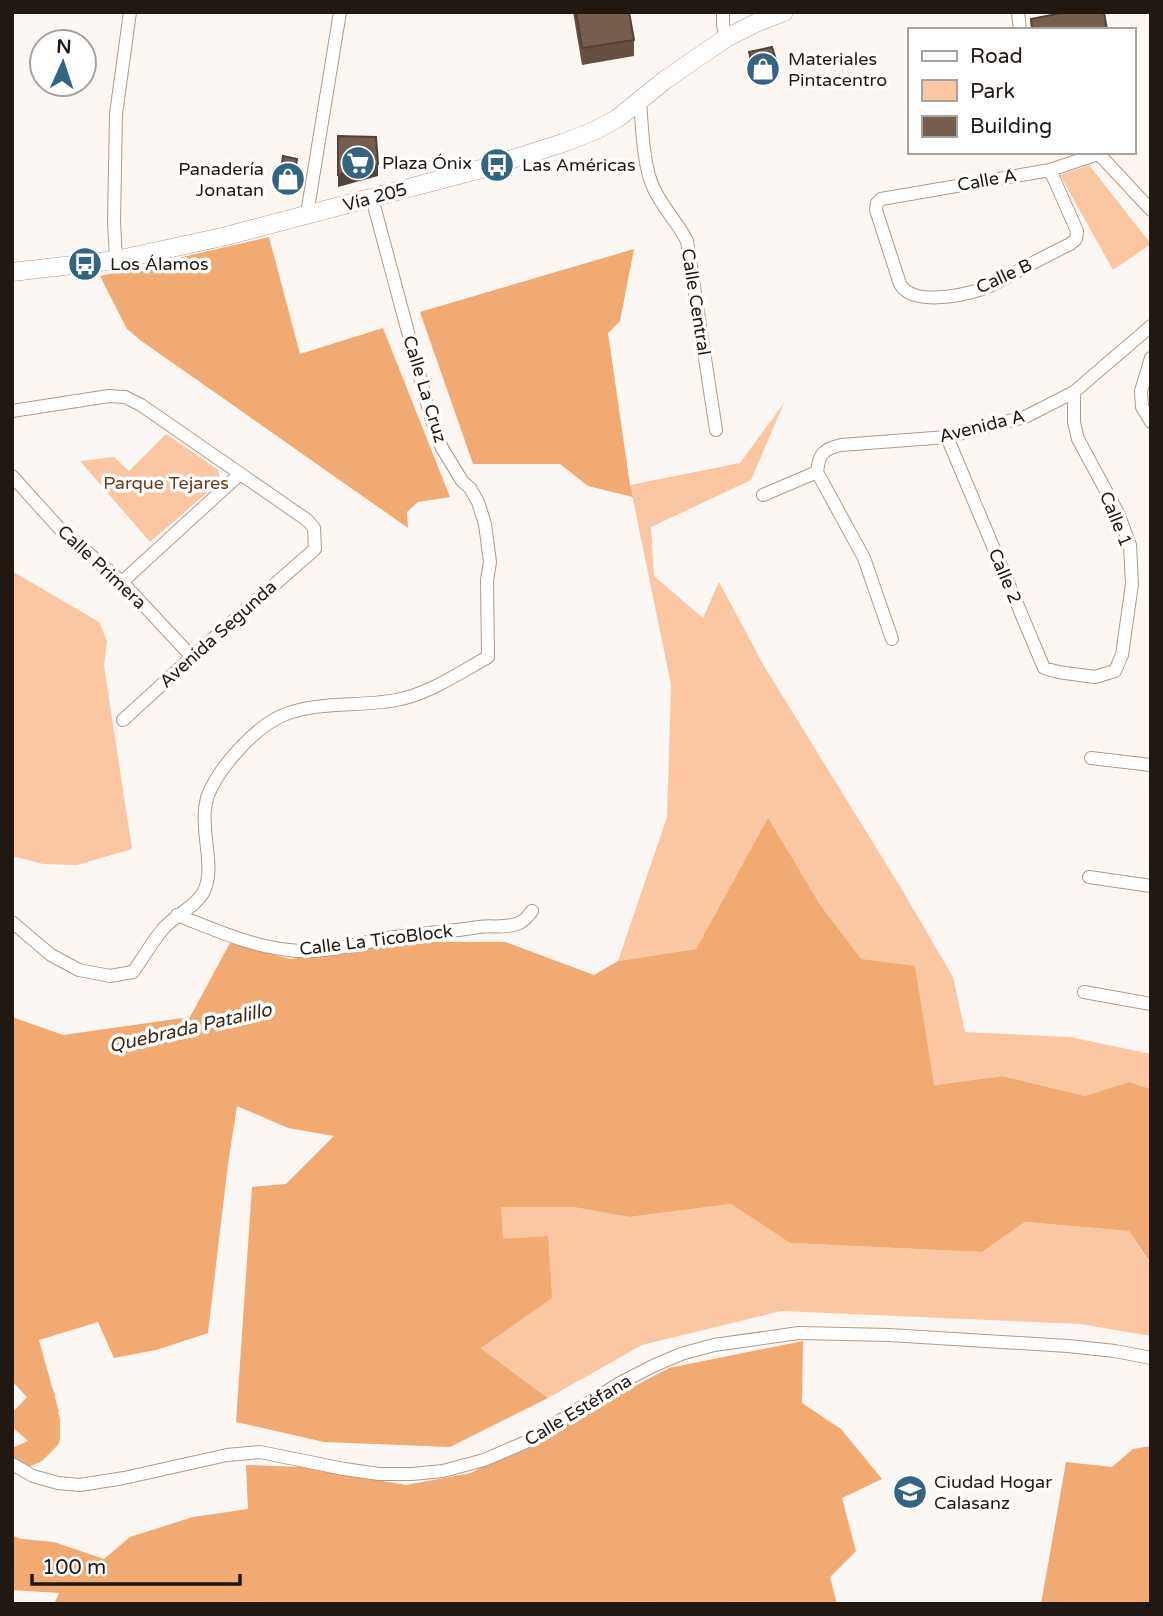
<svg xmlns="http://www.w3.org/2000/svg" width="1163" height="1616" viewBox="0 0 1163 1616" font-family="'Varela Round',sans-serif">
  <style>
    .green { fill: #fbc7a2 }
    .forest { fill: #f2aa73 }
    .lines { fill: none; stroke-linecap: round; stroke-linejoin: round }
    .stream { stroke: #f3ab74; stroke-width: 4.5 }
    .river { stroke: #f3ab74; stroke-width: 24 }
    .street-casing { stroke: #b39a88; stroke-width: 14 }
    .secondary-casing { stroke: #b39a88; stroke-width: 19 }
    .street { stroke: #fff; stroke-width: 12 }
    .secondary { stroke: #fff; stroke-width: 18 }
    .wall { fill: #655143 }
    .shaded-wall { fill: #524237 }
    .building { fill: #755e4e; stroke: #524237; stroke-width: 2 }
    .labels { text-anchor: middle; stroke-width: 7; stroke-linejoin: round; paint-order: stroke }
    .poi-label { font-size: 18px; fill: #211811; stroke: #fff; text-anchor: start }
    .street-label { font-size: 18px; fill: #211811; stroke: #fff }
    .park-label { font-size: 18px; fill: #6c3d14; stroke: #fff }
    .water-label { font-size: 19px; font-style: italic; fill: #44270f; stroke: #fff }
  </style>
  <rect width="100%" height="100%" fill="#fdf7f3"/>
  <path class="green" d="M 1089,165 L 1151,244 L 1113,270 L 1060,175 Z
    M 784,403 L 751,480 L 651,527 L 654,576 L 703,618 L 719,582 L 764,666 L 901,888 L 953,977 L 965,1032 L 1070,1037 L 1151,1054 L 1151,1089 L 1129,1082 L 1085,1096 L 1003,1076 L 933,1085 L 915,967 L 861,960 L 821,906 L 768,819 L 696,949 L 618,961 L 667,817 L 671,685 L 630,485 L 740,463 Z
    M 166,434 L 217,469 C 220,474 220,478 217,484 L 150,542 L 80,461 L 114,457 L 129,471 Z
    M 12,571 L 99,622 L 107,641 L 104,666 L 132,849 L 77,865 L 43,864 L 12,856 Z
    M 731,1204 L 790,1243 L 982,1252 L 1025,1222 L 1129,1231 L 1148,1261 L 1151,1261 L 1151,1336 L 1080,1324 L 781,1311 L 642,1345 L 548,1398 L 480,1347 L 552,1298 L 503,1240 L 500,1207 L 573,1207 L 629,1217 Z"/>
  <path class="forest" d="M 269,237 L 300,354 L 383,328 L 450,497 L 418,502 L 407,512 L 408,528 L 140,340 L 127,329 L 100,276 Z
    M 634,249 L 620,321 L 608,333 L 630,485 L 633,497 L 588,486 L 560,464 L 473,464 L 420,312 Z
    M 768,818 L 821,906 L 861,959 L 915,966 L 934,1085 L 1003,1076 L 1085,1096 L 1129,1082 L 1151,1089 L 1151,1261 L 1149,1261 L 1129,1231 L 1025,1222 L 982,1252 L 790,1243 L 731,1204 L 629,1217 L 573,1207 L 501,1207 L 503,1239 L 548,1236 L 552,1298 L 481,1348 L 548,1398 L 450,1447 L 324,1442 L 236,1422 L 252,1187 L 286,1184 L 334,1136 L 288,1128 L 237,1106 L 228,1164 L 208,1333 L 156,1350 L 114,1358 L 98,1322 L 39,1340 L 59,1412 L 34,1446 L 12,1427 L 12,1413 L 28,1396 L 12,1381 L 12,1017 L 63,1035 L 190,1017 L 230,943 L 290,959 L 414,942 L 505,942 L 594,975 L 618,961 L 696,949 Z
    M 803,1341 L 802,1403 L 841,1429 L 882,1479 L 842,1498 L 856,1551 L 830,1577 L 837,1604 L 54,1604 L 59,1593 L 12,1590 L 12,1538 L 54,1542 L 104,1559 L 130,1537 L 193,1517 L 248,1509 L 246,1465 L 302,1467 L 406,1485 L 471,1473 L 669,1368 Z
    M 1151,1446 L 1151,1604 L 1041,1604 L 1066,1462 L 1112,1467 L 1133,1449 Z"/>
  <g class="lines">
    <path class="stream" d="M 509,965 L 570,969 L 616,1002 L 654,1024 L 687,1001 L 737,993 L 792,1000 L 853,1014 L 883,1045 L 938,1108 L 1034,1117 L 1133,1147 L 1151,1155
      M 12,1038 L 33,1052 L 100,1063 L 149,1050 L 200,1043 L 247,1032 L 318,1008 L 347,974 L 414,964 L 487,963"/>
    <path class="river" d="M 12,1370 L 20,1372 L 43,1397 L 43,1410 L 48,1420 L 48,1438 L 35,1451 L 12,1461
      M 12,1548 L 28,1561 L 100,1585 L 143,1569 L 221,1571 L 252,1604
      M 640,1604 L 640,1566 L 650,1549 L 697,1550 L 723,1559 L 742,1587 L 745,1604"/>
    <g class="street-casing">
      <path id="street" d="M 723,12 L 723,25 L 726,38
        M 1018,12 L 1020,30
        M 640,101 C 642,126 643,167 654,189 C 663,208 678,223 687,241 L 716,430
        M 1097,152 L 1151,210
        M 1050,170 L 1077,231 L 1076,239 L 1070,244 C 1052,253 1034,262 1016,272 C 1005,278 994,285 982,289 C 961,296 912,306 900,284 L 876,210 L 877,203 L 881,199 L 1050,170 L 1098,154
        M 307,214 L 340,12
        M 116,260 L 114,221 L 116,114 L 130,12
        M 1151,358 L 1141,391 L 1142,407 L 1151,422
        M 12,411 L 109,396 L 125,397 L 141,405 L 307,520 L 314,528 L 315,549 L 192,657 L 123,720
        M 947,437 L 1044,668 L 1058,672 L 1095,677 L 1115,671 L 1122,655 L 1132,584 L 1130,545 L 1118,513 L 1078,439 L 1074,422 L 1074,392
        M 817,472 L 864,558 L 892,639
        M 12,476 L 59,528 L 122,582 L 192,657
        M 763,495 L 817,472 C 819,454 823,449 841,445 L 947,437 L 1025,417 L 1074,392 L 1151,326
        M 122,582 L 240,474
        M 1091,758 L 1151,765
        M 1089,877 L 1151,886
        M 177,915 C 213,929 250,946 289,950 C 322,955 357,943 389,938 C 419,933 449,932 479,927 C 492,925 509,929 521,922 C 525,920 529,915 532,911
        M 12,922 L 51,955 L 79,970 L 110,976 L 133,972 C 143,958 152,942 163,929 C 175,915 194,908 203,893 C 214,873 205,846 205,825 C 204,817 205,806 207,798 C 217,769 256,725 286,714 C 321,701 360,707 396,700 C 429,694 459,673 488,657 L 487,580 L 490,562 L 485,524 L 478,502 L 470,488 L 462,481 L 442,448 L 431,418 L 372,198
        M 1084,992 L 1151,1004
        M 12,1464 L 33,1476 L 58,1483 L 80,1485 L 124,1478 L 227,1455 L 260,1452 L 344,1469 L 379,1474 L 412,1474 L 443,1471 L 484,1460 L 526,1442 L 620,1383 L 653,1366 L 681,1354 L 714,1345 L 799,1333 L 889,1335 L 1068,1346 L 1115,1351 L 1151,1358"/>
    </g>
    <g class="secondary-casing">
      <path id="secondary" d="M 12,272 L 116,260 L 222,237 L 481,169 L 563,143 L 594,131 L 618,118 L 665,80 L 726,38 L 758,22 L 784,12"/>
    </g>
    <use href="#street" class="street"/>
    <use href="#secondary" class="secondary"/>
  </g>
  <path class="wall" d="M 573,12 L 629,12 L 634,40 L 634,56 L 582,65 Z
    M 749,52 L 779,77 L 755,82 L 749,60 Z
    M 297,167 L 293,194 L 279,192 L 279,184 Z"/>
  <path class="shaded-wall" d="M 779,69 L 779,77 L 755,82 L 755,74 Z
    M 297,159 L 297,167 L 293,194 L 293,186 Z
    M 378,164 L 378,176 L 338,187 L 338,175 Z"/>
  <path class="building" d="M 576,12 L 629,12 L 634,40 L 582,48 Z
    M 1066,12 L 1104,12 L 1107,30 L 1032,30 L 1031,19 Z
    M 772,47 L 779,69 L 755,74 L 749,52 Z
    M 338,136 L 376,137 L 378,164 L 338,175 Z
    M 283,156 L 297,159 L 293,186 L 279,184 Z"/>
  <defs>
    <g id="shop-disc" transform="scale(1.75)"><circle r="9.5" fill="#336482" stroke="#fff"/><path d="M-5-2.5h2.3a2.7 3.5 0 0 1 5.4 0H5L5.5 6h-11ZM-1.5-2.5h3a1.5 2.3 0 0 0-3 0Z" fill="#fff"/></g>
    <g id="supermarket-disc" transform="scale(1.75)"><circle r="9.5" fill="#336482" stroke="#fff"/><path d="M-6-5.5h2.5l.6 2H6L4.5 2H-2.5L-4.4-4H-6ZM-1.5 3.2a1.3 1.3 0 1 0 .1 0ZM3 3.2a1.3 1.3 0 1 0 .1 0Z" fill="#fff"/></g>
    <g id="bus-disc" transform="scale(1.75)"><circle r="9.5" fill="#336482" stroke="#fff"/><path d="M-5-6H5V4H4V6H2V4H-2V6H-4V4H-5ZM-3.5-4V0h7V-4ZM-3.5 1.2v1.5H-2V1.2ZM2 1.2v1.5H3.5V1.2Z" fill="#fff"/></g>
    <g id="university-disc" transform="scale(1.75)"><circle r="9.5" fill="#336482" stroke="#fff"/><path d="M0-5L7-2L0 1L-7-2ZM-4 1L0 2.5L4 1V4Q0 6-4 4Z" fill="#fff"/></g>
  </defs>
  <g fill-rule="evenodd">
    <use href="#shop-disc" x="763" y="69"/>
    <use href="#supermarket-disc" x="358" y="163"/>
    <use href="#bus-disc" x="497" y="165"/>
    <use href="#shop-disc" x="288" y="179"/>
    <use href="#bus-disc" x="85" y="264"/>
    <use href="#university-disc" x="910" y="1492"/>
  </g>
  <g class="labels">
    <g class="poi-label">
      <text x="788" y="65">Materiales<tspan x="788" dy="21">Pintacentro</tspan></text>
      <text x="382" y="169">Plaza Ónix</text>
      <text x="522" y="171">Las Américas</text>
      <text x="264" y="175" text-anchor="end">Panadería<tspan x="264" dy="21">Jonatan</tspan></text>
      <text x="110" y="270">Los Álamos</text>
      <text x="934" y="1488">Ciudad Hogar<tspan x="934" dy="21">Calasanz</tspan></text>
    </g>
    <g class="street-label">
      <text transform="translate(987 180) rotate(-10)" y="6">Calle A</text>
      <text transform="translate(375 197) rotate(-15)" y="6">Vía 205</text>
      <text transform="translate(1004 276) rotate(-25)" y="6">Calle B</text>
      <text transform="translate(696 302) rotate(81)" y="6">Calle Central</text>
      <text transform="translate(425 389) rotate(73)" y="6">Calle La Cruz</text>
      <text transform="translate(982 426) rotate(-14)" y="6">Avenida A</text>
      <text transform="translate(1116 519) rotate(68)" y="6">Calle 1</text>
      <text transform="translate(102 567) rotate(43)" y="6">Calle Primera</text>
      <text transform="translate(1005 576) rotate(67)" y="6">Calle 2</text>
      <text transform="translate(218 634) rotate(-42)" y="6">Avenida Segunda</text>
      <text transform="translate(376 940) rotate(-7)" y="6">Calle La TicoBlock</text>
      <text transform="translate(578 1410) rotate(-31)" y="6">Calle Estéfana</text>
    </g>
    <g class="park-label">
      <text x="166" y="489">Parque Tejares</text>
    </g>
    <g class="water-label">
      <text transform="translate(190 1027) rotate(-13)" y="7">Quebrada Patalillo</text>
    </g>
  </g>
  <rect width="1163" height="1616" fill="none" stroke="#211811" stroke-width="28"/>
  <rect x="908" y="28" width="228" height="126" fill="#ffffff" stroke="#a6a3a0" stroke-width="2"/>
  <rect x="922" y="51" width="35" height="10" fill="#ffffff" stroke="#a6a3a0" stroke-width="2"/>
  <text x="970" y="63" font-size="21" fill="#211811">Road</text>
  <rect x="922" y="80" width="35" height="21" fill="#fbc7a2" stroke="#a6a3a0" stroke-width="2"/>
  <text x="970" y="98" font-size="21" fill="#211811">Park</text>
  <rect x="922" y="116" width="35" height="21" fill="#755e4e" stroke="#a6a3a0" stroke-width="2"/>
  <text x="970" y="133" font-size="21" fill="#211811">Building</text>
  <g transform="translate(63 63) rotate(3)"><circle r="33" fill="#ffffff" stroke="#a6a3a0" stroke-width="2"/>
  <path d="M0-5L12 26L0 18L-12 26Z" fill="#336482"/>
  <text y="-10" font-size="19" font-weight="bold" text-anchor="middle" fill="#211811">N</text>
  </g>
  <path d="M32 1574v10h208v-10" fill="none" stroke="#211811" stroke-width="3.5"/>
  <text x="42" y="1574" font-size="21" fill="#211811" stroke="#ffffff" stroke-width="5" paint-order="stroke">100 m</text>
</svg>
